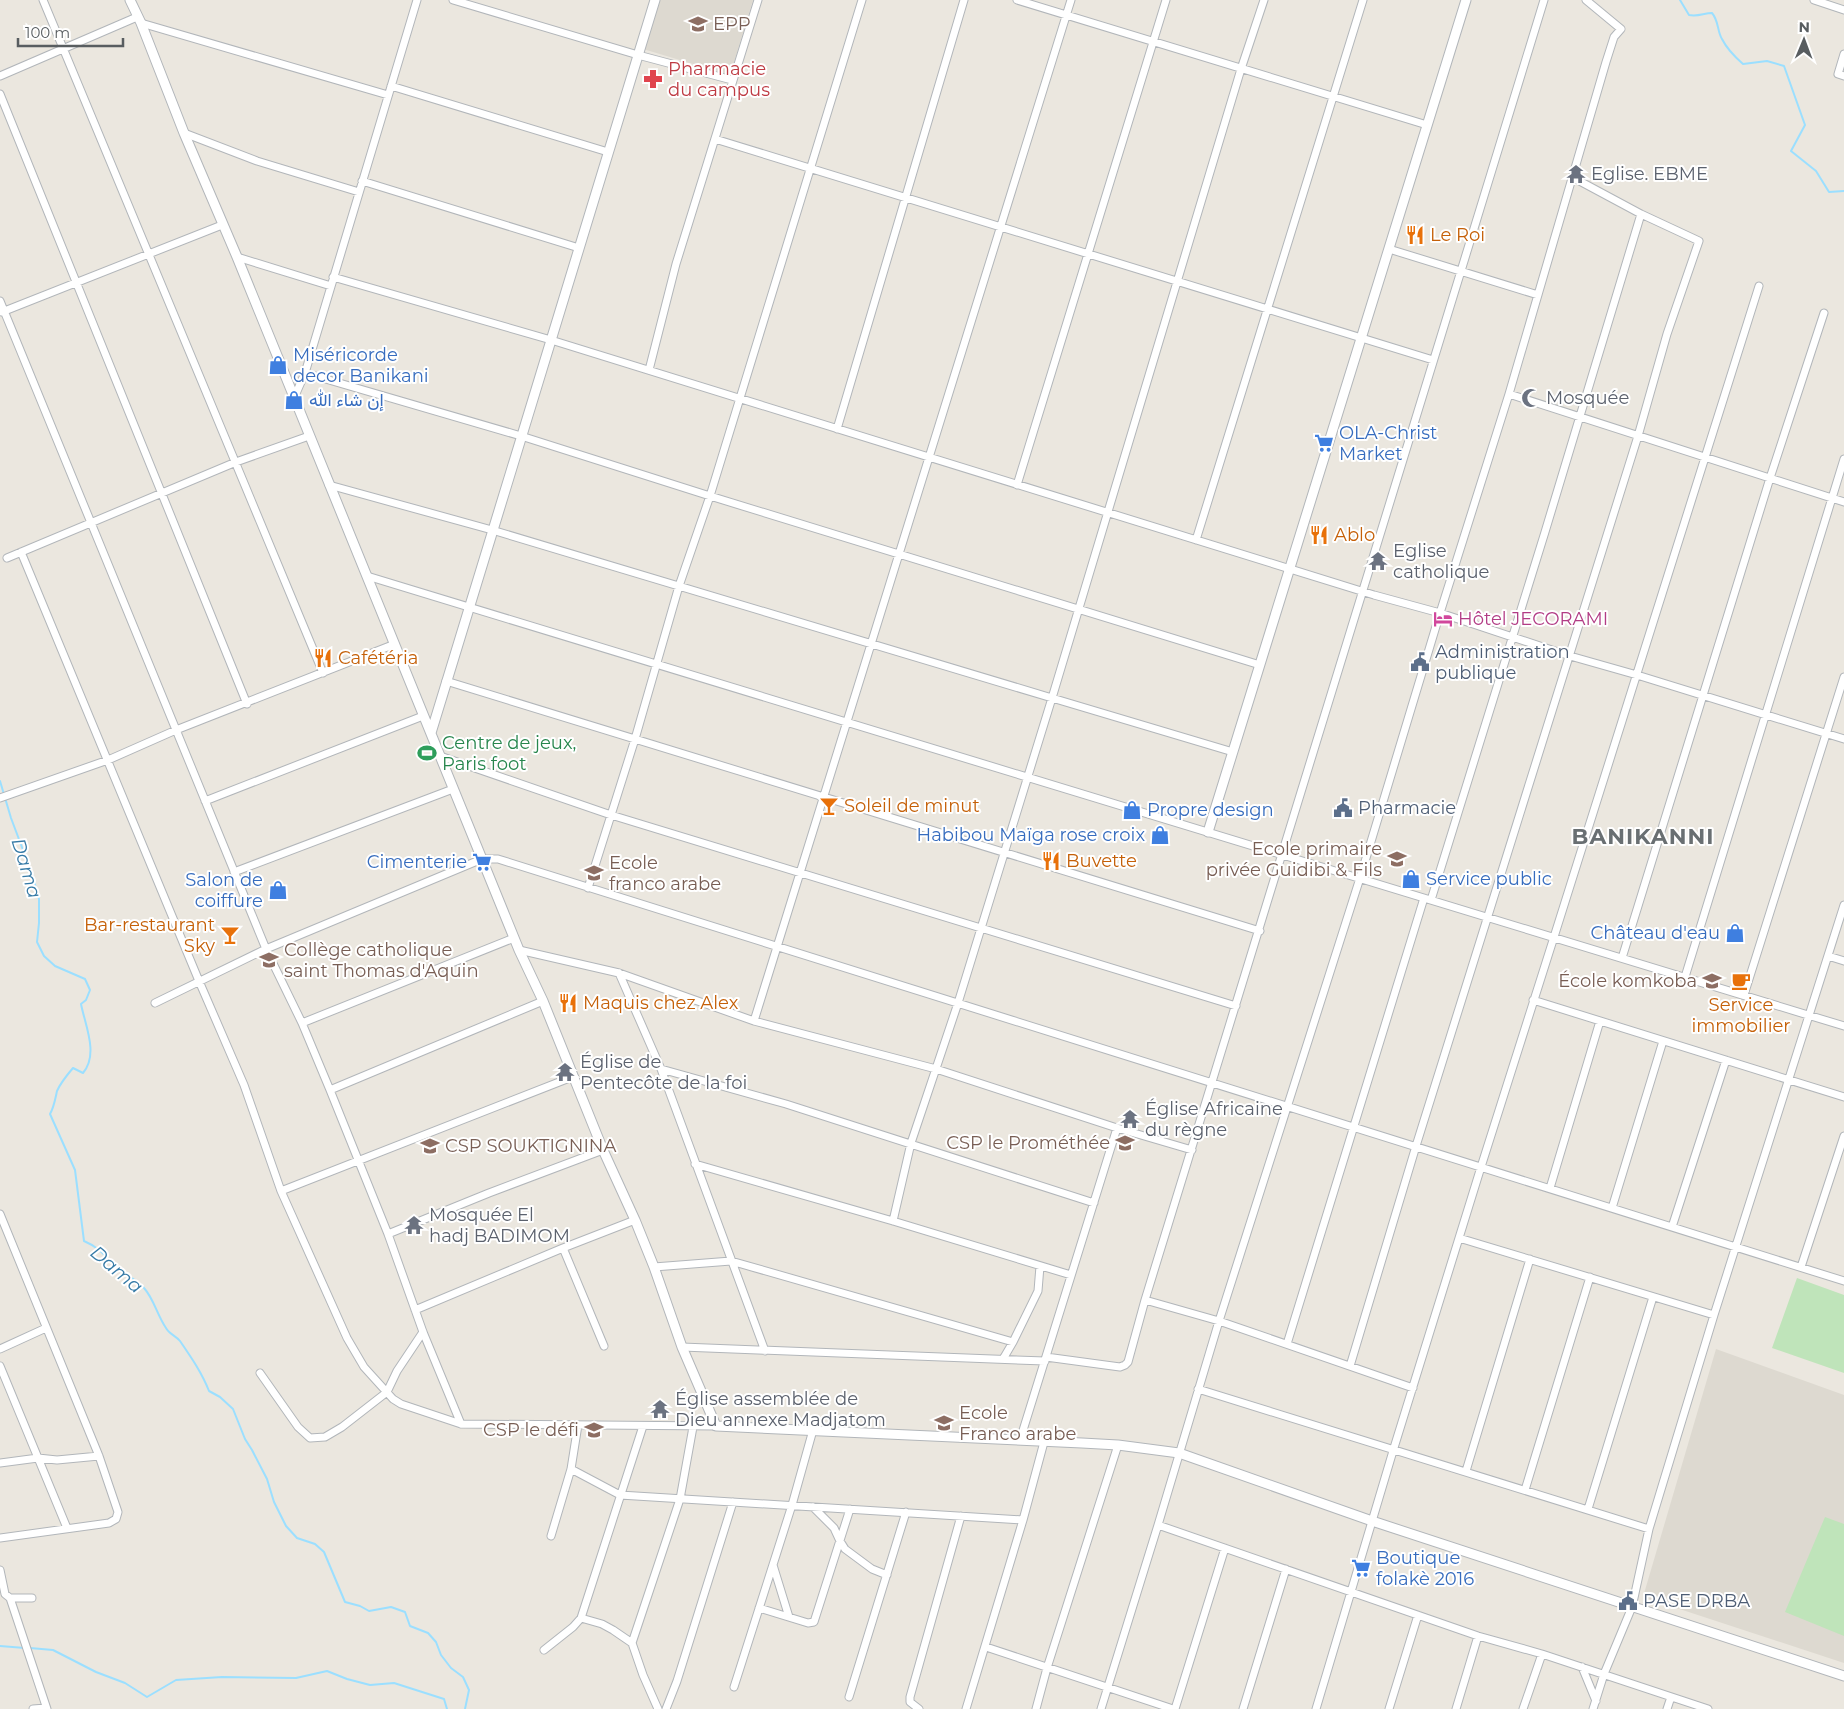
<svg xmlns="http://www.w3.org/2000/svg" width="1844" height="1709" viewBox="0 0 1844 1709" font-family="Montserrat,Vazirmatn,sans-serif">
  <style>
    .education { fill: #ddd9d0 }
    .green { fill: #bfe4ba }
    .lines { fill: none; stroke-linecap: round; stroke-linejoin: round }
    .stream { stroke: #9bdfff; stroke-width: 2 }
    .minor-casing { stroke: #b2b6ba; stroke-width: 9 }
    .tertiary-casing { stroke: #b2b6ba; stroke-width: 11 }
    .minor { stroke: #fff; stroke-width: 7 }
    .tertiary { stroke: #fff; stroke-width: 9 }
    .labels { text-anchor: middle; stroke-width: 4; stroke-linejoin: round; paint-order: stroke }
    .education-label { font-size: 18px; fill: #785e54; stroke: #fff; text-anchor: start }
    .health-label { font-size: 18px; fill: #be3a42; stroke: #fff; text-anchor: start }
    .worship-label { font-size: 18px; fill: #5b616d; stroke: #fff; text-anchor: start }
    .food-label { font-size: 18px; fill: #c56008; stroke: #fff; text-anchor: start }
    .shop-label { font-size: 18px; fill: #366cbe; stroke: #fff; text-anchor: start }
    .hotel-label { font-size: 18px; fill: #b23c85; stroke: #fff; text-anchor: start }
    .service-label { font-size: 18px; fill: #4e5e75; stroke: #fff; text-anchor: start }
    .leisure-label { font-size: 18px; fill: #27864d; stroke: #fff; text-anchor: start }
    .water-label { font-size: 19px; font-style: italic; fill: #377ba7; stroke: #fff }
    .district-label { font-size: 22px; font-weight: bold; letter-spacing: 1px; fill: #696f72; stroke: #fff }
  </style>
  <rect width="100%" height="100%" fill="#ebe7df"/>
  <path class="education" d="M 658,0 L 753,0 L 730,75 L 643,49 Z
    M 1716,1349 L 1844,1395 L 1844,1663 L 1643,1597 Z"/>
  <path class="green" d="M 1797,1278 L 1844,1295 L 1844,1373 L 1772,1348 Z
    M 1825,1517 L 1844,1524 L 1844,1636 L 1785,1612 Z"/>
  <g class="lines">
    <path class="stream" d="M 1680,0 L 1689,15 C 1698,17 1704,13 1712,13 C 1719,21 1717,31 1722,39 C 1727,49 1735,57 1743,64 L 1767,61 L 1784,66 L 1805,125 L 1791,151 L 1816,171 L 1829,192 L 1844,191
      M 0,781 L 11,818 L 32,874 L 39,899 L 39,923 L 37,942 L 44,956 L 55,966 L 85,979 L 90,990 L 86,1000 L 81,1004 C 85,1025 99,1054 83,1073 L 73,1068 C 67,1075 61,1082 57,1091 C 55,1100 54,1107 50,1114 L 75,1170 L 84,1241 C 103,1249 108,1261 122,1272 C 130,1277 138,1281 144,1288 C 154,1299 157,1315 166,1328 C 169,1334 176,1336 180,1341 C 191,1357 202,1373 209,1391 L 220,1397 L 233,1409 L 245,1439 L 252,1450 L 267,1479 L 274,1502 L 286,1526 L 297,1538 L 315,1544 L 324,1552 L 345,1602 L 360,1606 L 369,1611 L 391,1607 L 405,1612 L 410,1626 L 428,1633 L 436,1642 L 441,1655 L 451,1668 L 463,1677 L 469,1690 L 465,1709
      M 0,1646 L 25,1648
      M 30,1648 L 53,1650 L 96,1672 L 125,1683 L 147,1697 L 176,1680 L 222,1677 L 296,1678 L 327,1671 L 347,1679 L 370,1685 L 394,1683 L 444,1699 L 447,1709"/>
    <g class="minor-casing">
      <path id="minor" d="M 43,0 L 323,673
        M 453,0 L 638,55 L 732,80
        M 1017,0 L 1427,125
        M 1814,0 L 1844,10
        M 141,23 L 388,95
        M 1844,54 L 1838,74 L 1844,76
        M 0,76 L 137,17
        M 391,86 L 608,152
        M 0,94 L 247,704
        M 184,133 L 257,161 L 359,192
        M 715,139 L 1433,360
        M 362,181 L 579,248
        M 1389,249 L 1538,295
        M 237,257 L 331,286
        M 333,277 L 551,340 L 1374,595 L 1440,613 L 1570,656 L 1637,675 L 1844,739
        M 0,301 L 266,949 L 302,1023 L 330,1090 L 388,1234 L 423,1332 L 461,1424
        M 2,312 L 222,225
        M 649,370 L 676,264 L 758,0
        M 305,373 L 521,436 L 710,496 L 1260,665
        M 1509,394 L 1844,502
        M 294,398 L 305,373 L 417,0
        M 837,429 L 964,0
        M 329,485 L 492,530 L 1052,698 L 1241,69 L 1264,0
        M 1017,485 L 1166,0
        M 1196,540 L 1363,0
        M 21,552 L 199,981 L 244,1085 L 281,1191 L 347,1338 L 364,1367 L 393,1399 L 401,1404 L 461,1424 L 716,1426
        M 7,558 L 236,462 L 309,436
        M 367,576 L 1844,1026
        M 446,681 L 1260,931
        M 440,756 L 611,815 L 1236,1006
        M 0,798 L 108,760 L 176,730 L 395,644
        M 205,801 L 423,716
        M 234,872 L 453,789
        M 588,888 L 635,739 L 679,586 L 710,496 L 862,0
        M 1431,900 L 1545,532 L 1641,214
        M 519,950 L 619,973 L 754,1021 L 936,1069 L 1117,1128 L 1192,1150
        M 1828,956 L 1844,961
        M 1622,958 L 1770,478 L 1824,313
        M 619,973 L 661,1069 L 765,1351
        M 1685,977 L 1844,459
        M 1744,995 L 1844,677
        M 1533,1000 L 1844,1097
        M 155,1003 L 266,949 L 482,859 L 498,859 L 1844,1281
        M 754,1021 L 1071,0
        M 302,1023 L 514,938
        M 661,1069 L 786,1104 L 1094,1203
        M 330,1090 L 543,1001
        M 695,1164 L 893,1221 L 1071,1275
        M 1550,1188 L 1600,1021
        M 281,1191 L 572,1077
        M 1612,1208 L 1663,1041
        M 0,1214 L 99,1456 L 118,1512 L 116,1519 L 109,1523 L 0,1538
        M 893,1221 L 911,1143 L 958,1003 L 1052,698 L 1233,752
        M 1672,1227 L 1726,1060
        M 388,1234 L 489,1193 L 603,1150
        M 1459,1238 L 1714,1315
        M 563,1248 L 604,1346
        M 654,1267 L 731,1261 L 1013,1342
        M 1801,1267 L 1844,1136
        M 1145,1300 L 1219,1321 L 1413,1388
        M 415,1310 L 563,1248 L 635,1220
        M 1287,1344 L 1424,898
        M 682,1347 L 1045,1361
        M 0,1349 L 46,1328
        M 1046,1357 L 1120,1367 L 1125,1365 L 1128,1362 L 1145,1300 C 1282,867 1411,433 1544,0
        M 1003,1359 L 1013,1342 L 1038,1291 L 1040,1266
        M 0,1366 L 67,1528
        M 1350,1366 L 1416,1146 L 1638,436 L 1667,334 L 1699,241 L 1641,214 L 1572,177
        M 260,1373 L 298,1427 L 310,1438 L 325,1437 L 342,1427 L 387,1392 L 397,1371 L 423,1332
        M 1198,1389 L 1649,1529
        M 1020,1440 L 1117,1128
        M 0,1463 L 38,1458 L 57,1460 L 99,1456
        M 571,1469 L 620,1495 L 1023,1520
        M 1466,1471 L 1530,1259
        M 1525,1490 L 1590,1277
        M 813,1507 L 834,1528 L 840,1541 L 845,1549 L 872,1569 L 887,1575
        M 1588,1509 L 1653,1297
        M 1158,1525 L 1478,1636 L 1542,1654 L 1708,1709
        M 551,1536 L 571,1469 L 578,1425
        M 773,1565 L 789,1617
        M 0,1570 L 5,1594 L 10,1598 L 32,1598
        M 10,1598 L 47,1709
        M 759,1608 L 808,1623 L 814,1622 L 850,1509
        M 581,1618 L 602,1624 L 613,1630 L 632,1643 L 643,1675 L 658,1709
        M 632,1643 L 680,1499 L 693,1427
        M 986,1647 L 1173,1709
        M 544,1650 L 573,1627 L 581,1618 L 643,1426
        M 1582,1667 L 1596,1701
        M 734,1687 L 792,1505 L 813,1430
        M 849,1697 L 906,1512
        M 33,1709 L 46,1708
        M 666,1709 L 677,1681 L 733,1502
        M 919,1709 L 910,1702 L 910,1697 L 961,1516
        M 966,1709 L 1023,1520 L 1044,1442
        M 1036,1709 L 1047,1668 L 1118,1445
        M 1101,1709 L 1158,1525 L 1219,1321 L 1360,878 L 1440,613 L 1509,394 L 1606,62 L 1614,37 L 1621,29 L 1586,0
        M 1175,1709 L 1225,1548
        M 1243,1709 L 1286,1569
        M 1316,1709 L 1393,1451 L 1481,1167 L 1554,937 L 1759,286
        M 1389,1709 L 1418,1615
        M 1456,1709 L 1478,1636
        M 1523,1709 L 1542,1654
        M 1593,1709 L 1604,1674 L 1632,1607 L 1649,1529 L 1714,1315 L 1844,905
        M 1667,1709 L 1671,1697"/>
    </g>
    <g class="tertiary-casing">
      <path id="tertiary" d="M 130,0 L 141,23 L 184,133 L 237,257 L 519,950 L 543,1001 L 603,1150 L 635,1220 L 654,1267 L 682,1347 L 716,1426 L 1082,1443 L 1118,1445 L 1179,1453 L 1372,1521 L 1844,1676
        M 431,733 L 655,0
        M 1208,832 L 1466,0"/>
    </g>
    <use href="#minor" class="minor"/>
    <use href="#tertiary" class="tertiary"/>
  </g>
  <defs>
    <g id="school-bare" transform="scale(1.5)"><path d="M0-5L7-2L0 1L-7-2ZM-4 1L0 2.5L4 1V4Q0 6-4 4Z" fill="#8d6e63" stroke="#fff" stroke-width="2.5" paint-order="stroke"/></g>
    <g id="pharmacy-bare" transform="scale(1.5)"><path d="M-2-6h4v4h4v4h-4v4h-4v-4h-4v-4h4Z" fill="#e0444e" stroke="#fff" stroke-width="2.5" paint-order="stroke"/></g>
    <g id="temple-bare" transform="scale(1.5)"><path d="M0-6L5-2H3V0L6.5 2.5H4V6H1.5V3h-3V6H-4V2.5H-6.5L-3 0V-2H-5Z" fill="#6b7280" stroke="#fff" stroke-width="2.5" paint-order="stroke"/></g>
    <g id="restaurant-bare" transform="scale(1.5)"><path d="M-5-6h1v4h1v-4h1v4h1v-4h1v5L-1.5 .5V6h-2V.5L-5-1ZM5-6V6H3V1.5H1.5Q1.5-4 5-6Z" fill="#e8710a" stroke="#fff" stroke-width="2.5" paint-order="stroke"/></g>
    <g id="shop-bare" transform="scale(1.5)"><path d="M-5-2.5h2.3a2.7 3.5 0 0 1 5.4 0H5L5.5 6h-11ZM-1.5-2.5h3a1.5 2.3 0 0 0-3 0Z" fill="#3f7fe0" stroke="#fff" stroke-width="2.5" paint-order="stroke"/></g>
    <g id="mosque-bare" transform="scale(1.5)"><path d="M3.5-4.9A6 6 0 1 0 3.5 4.9A5 5 0 1 1 3.5-4.9Z" fill="#6b7280" stroke="#fff" stroke-width="2.5" paint-order="stroke"/></g>
    <g id="supermarket-bare" transform="scale(1.5)"><path d="M-6-5.5h2.5l.6 2H6L4.5 2H-2.5L-4.4-4H-6ZM-1.5 3.2a1.3 1.3 0 1 0 .1 0ZM3 3.2a1.3 1.3 0 1 0 .1 0Z" fill="#3f7fe0" stroke="#fff" stroke-width="2.5" paint-order="stroke"/></g>
    <g id="hotel-bare" transform="scale(1.5)"><path d="M-6-4.5h1.5V1H6V5H4.5V3h-9V5H-6ZM-4 0a1.8 1.8 0 1 1 3.6 0ZM.5 0V-2.5h3Q6-2.5 6 0Z" fill="#d1479c" stroke="#fff" stroke-width="2.5" paint-order="stroke"/></g>
    <g id="civic-bare" transform="scale(1.5)"><path d="M-.6-6.5H3V-4.5H.6V-3L4-1V1h2V6H-6V1h2V-1L-.6-3ZM-1.2 2.5V6h2.4V2.5Z" fill="#5c6f8a" stroke="#fff" stroke-width="2.5" paint-order="stroke"/></g>
    <g id="stadium-bare" transform="scale(1.5)"><path d="M0-5a6.5 5 0 1 0 0 10a6.5 5 0 1 0 0-10ZM-3.5-1.8h7v3.6h-7Z" fill="#2e9e5b" stroke="#fff" stroke-width="2.5" paint-order="stroke"/></g>
    <g id="bar-bare" transform="scale(1.5)"><path d="M-6-5H6L.8 .8V4.5H3.5V6h-7V4.5H-.8V.8Z" fill="#e8710a" stroke="#fff" stroke-width="2.5" paint-order="stroke"/></g>
    <g id="university-bare" transform="scale(1.5)"><path d="M0-5L7-2L0 1L-7-2ZM-4 1L0 2.5L4 1V4Q0 6-4 4Z" fill="#8d6e63" stroke="#fff" stroke-width="2.5" paint-order="stroke"/></g>
    <g id="cafe-bare" transform="scale(1.5)"><path d="M-5.5-4.5H6V0H3Q3 3.5 0 3.5H-2.5Q-5.5 3.5-5.5 0ZM3-3.2v2h1.7v-2ZM-6 4.5H4V6H-6Z" fill="#e8710a" stroke="#fff" stroke-width="2.5" paint-order="stroke"/></g>
  </defs>
  <g fill-rule="evenodd">
    <use href="#school-bare" x="698" y="24"/>
    <use href="#pharmacy-bare" x="653" y="79"/>
    <use href="#temple-bare" x="1576" y="174"/>
    <use href="#restaurant-bare" x="1415" y="235"/>
    <use href="#shop-bare" x="278" y="365"/>
    <use href="#mosque-bare" x="1531" y="398"/>
    <use href="#shop-bare" x="294" y="400"/>
    <use href="#supermarket-bare" x="1324" y="443"/>
    <use href="#restaurant-bare" x="1319" y="535"/>
    <use href="#temple-bare" x="1378" y="561"/>
    <use href="#hotel-bare" x="1443" y="619"/>
    <use href="#restaurant-bare" x="323" y="658"/>
    <use href="#civic-bare" x="1420" y="662"/>
    <use href="#stadium-bare" x="427" y="753"/>
    <use href="#bar-bare" x="829" y="806"/>
    <use href="#civic-bare" x="1343" y="808"/>
    <use href="#shop-bare" x="1132" y="810"/>
    <use href="#shop-bare" x="1160" y="835"/>
    <use href="#school-bare" x="1397" y="859"/>
    <use href="#restaurant-bare" x="1051" y="861"/>
    <use href="#supermarket-bare" x="482" y="862"/>
    <use href="#university-bare" x="594" y="873"/>
    <use href="#shop-bare" x="1411" y="879"/>
    <use href="#shop-bare" x="278" y="890"/>
    <use href="#shop-bare" x="1735" y="933"/>
    <use href="#bar-bare" x="230" y="935"/>
    <use href="#university-bare" x="269" y="960"/>
    <use href="#school-bare" x="1712" y="981"/>
    <use href="#cafe-bare" x="1741" y="981"/>
    <use href="#restaurant-bare" x="568" y="1003"/>
    <use href="#temple-bare" x="565" y="1072"/>
    <use href="#temple-bare" x="1130" y="1119"/>
    <use href="#school-bare" x="1125" y="1143"/>
    <use href="#school-bare" x="430" y="1146"/>
    <use href="#temple-bare" x="414" y="1225"/>
    <use href="#temple-bare" x="660" y="1409"/>
    <use href="#school-bare" x="944" y="1423"/>
    <use href="#school-bare" x="594" y="1430"/>
    <use href="#supermarket-bare" x="1361" y="1568"/>
    <use href="#civic-bare" x="1628" y="1601"/>
  </g>
  <g class="labels">
    <g class="education-label">
      <text x="713" y="30">EPP</text>
      <text x="1382" y="855" text-anchor="end">Ecole primaire<tspan x="1382" dy="21">privée Guidibi &amp; Fils</tspan></text>
      <text x="609" y="869">Ecole<tspan x="609" dy="21">franco arabe</tspan></text>
      <text x="284" y="956">Collège catholique<tspan x="284" dy="21">saint Thomas d'Aquin</tspan></text>
      <text x="1697" y="987" text-anchor="end">École komkoba</text>
      <text x="1110" y="1149" text-anchor="end">CSP le Prométhée</text>
      <text x="445" y="1152">CSP SOUKTIGNINA</text>
      <text x="959" y="1419">Ecole<tspan x="959" dy="21">Franco arabe</tspan></text>
      <text x="579" y="1436" text-anchor="end">CSP le défi</text>
    </g>
    <g class="health-label">
      <text x="668" y="75">Pharmacie<tspan x="668" dy="21">du campus</tspan></text>
    </g>
    <g class="worship-label">
      <text x="1591" y="180">Eglise. EBME</text>
      <text x="1546" y="404">Mosquée</text>
      <text x="1393" y="557">Eglise<tspan x="1393" dy="21">catholique</tspan></text>
      <text x="580" y="1068">Église de<tspan x="580" dy="21">Pentecôte de la foi</tspan></text>
      <text x="1145" y="1115">Église Africaine<tspan x="1145" dy="21">du règne</tspan></text>
      <text x="429" y="1221">Mosquée El<tspan x="429" dy="21">hadj BADIMOM</tspan></text>
      <text x="675" y="1405">Église assemblée de<tspan x="675" dy="21">Dieu annexe Madjatom</tspan></text>
    </g>
    <g class="food-label">
      <text x="1430" y="241">Le Roi</text>
      <text x="1334" y="541">Ablo</text>
      <text x="338" y="664">Cafétéria</text>
      <text x="844" y="812">Soleil de minut</text>
      <text x="1066" y="867">Buvette</text>
      <text x="215" y="931" text-anchor="end">Bar-restaurant<tspan x="215" dy="21">Sky</tspan></text>
      <text x="583" y="1009">Maquis chez Alex</text>
      <text x="1741" y="1011" text-anchor="middle">Service<tspan x="1741" dy="21">immobilier</tspan></text>
    </g>
    <g class="shop-label">
      <text x="293" y="361">Miséricorde<tspan x="293" dy="21">decor Banikani</tspan></text>
      <text x="309" y="406">إن شاء الله</text>
      <text x="1339" y="439">OLA-Christ<tspan x="1339" dy="21">Market</tspan></text>
      <text x="1147" y="816">Propre design</text>
      <text x="1145" y="841" text-anchor="end">Habibou Maïga rose croix</text>
      <text x="467" y="868" text-anchor="end">Cimenterie</text>
      <text x="1426" y="885">Service public</text>
      <text x="263" y="886" text-anchor="end">Salon de<tspan x="263" dy="21">coiffure</tspan></text>
      <text x="1720" y="939" text-anchor="end">Château d'eau</text>
      <text x="1376" y="1564">Boutique<tspan x="1376" dy="21">folakè 2016</tspan></text>
    </g>
    <g class="hotel-label">
      <text x="1458" y="625">Hôtel JECORAMI</text>
    </g>
    <g class="service-label">
      <text x="1435" y="658">Administration<tspan x="1435" dy="21">publique</tspan></text>
      <text x="1358" y="814">Pharmacie</text>
      <text x="1643" y="1607">PASE DRBA</text>
    </g>
    <g class="leisure-label">
      <text x="442" y="749">Centre de jeux,<tspan x="442" dy="21">Paris foot</tspan></text>
    </g>
    <g class="water-label">
      <text transform="translate(27 868) rotate(73)" y="7">Dama</text>
      <text transform="translate(117 1269) rotate(40)" y="7">Dama</text>
    </g>
    <g class="district-label">
      <text x="1643" y="844">BANIKANNI</text>
    </g>
  </g>
  <g transform="translate(1804 40) rotate(1)" stroke="#ffffff" stroke-width="4" paint-order="stroke">
  <path d="M0-4L9 19L0 12L-9 19Z" fill="#585d60"/>
  <text y="-8" font-size="14" font-weight="bold" text-anchor="middle" fill="#585d60">N</text>
  </g>
  <path d="M18 38v8h105v-8" fill="none" stroke="#585d60" stroke-width="2.5"/>
  <text x="25" y="38" font-size="15" fill="#585d60" stroke="#ffffff" stroke-width="4" paint-order="stroke">100 m</text>
</svg>
